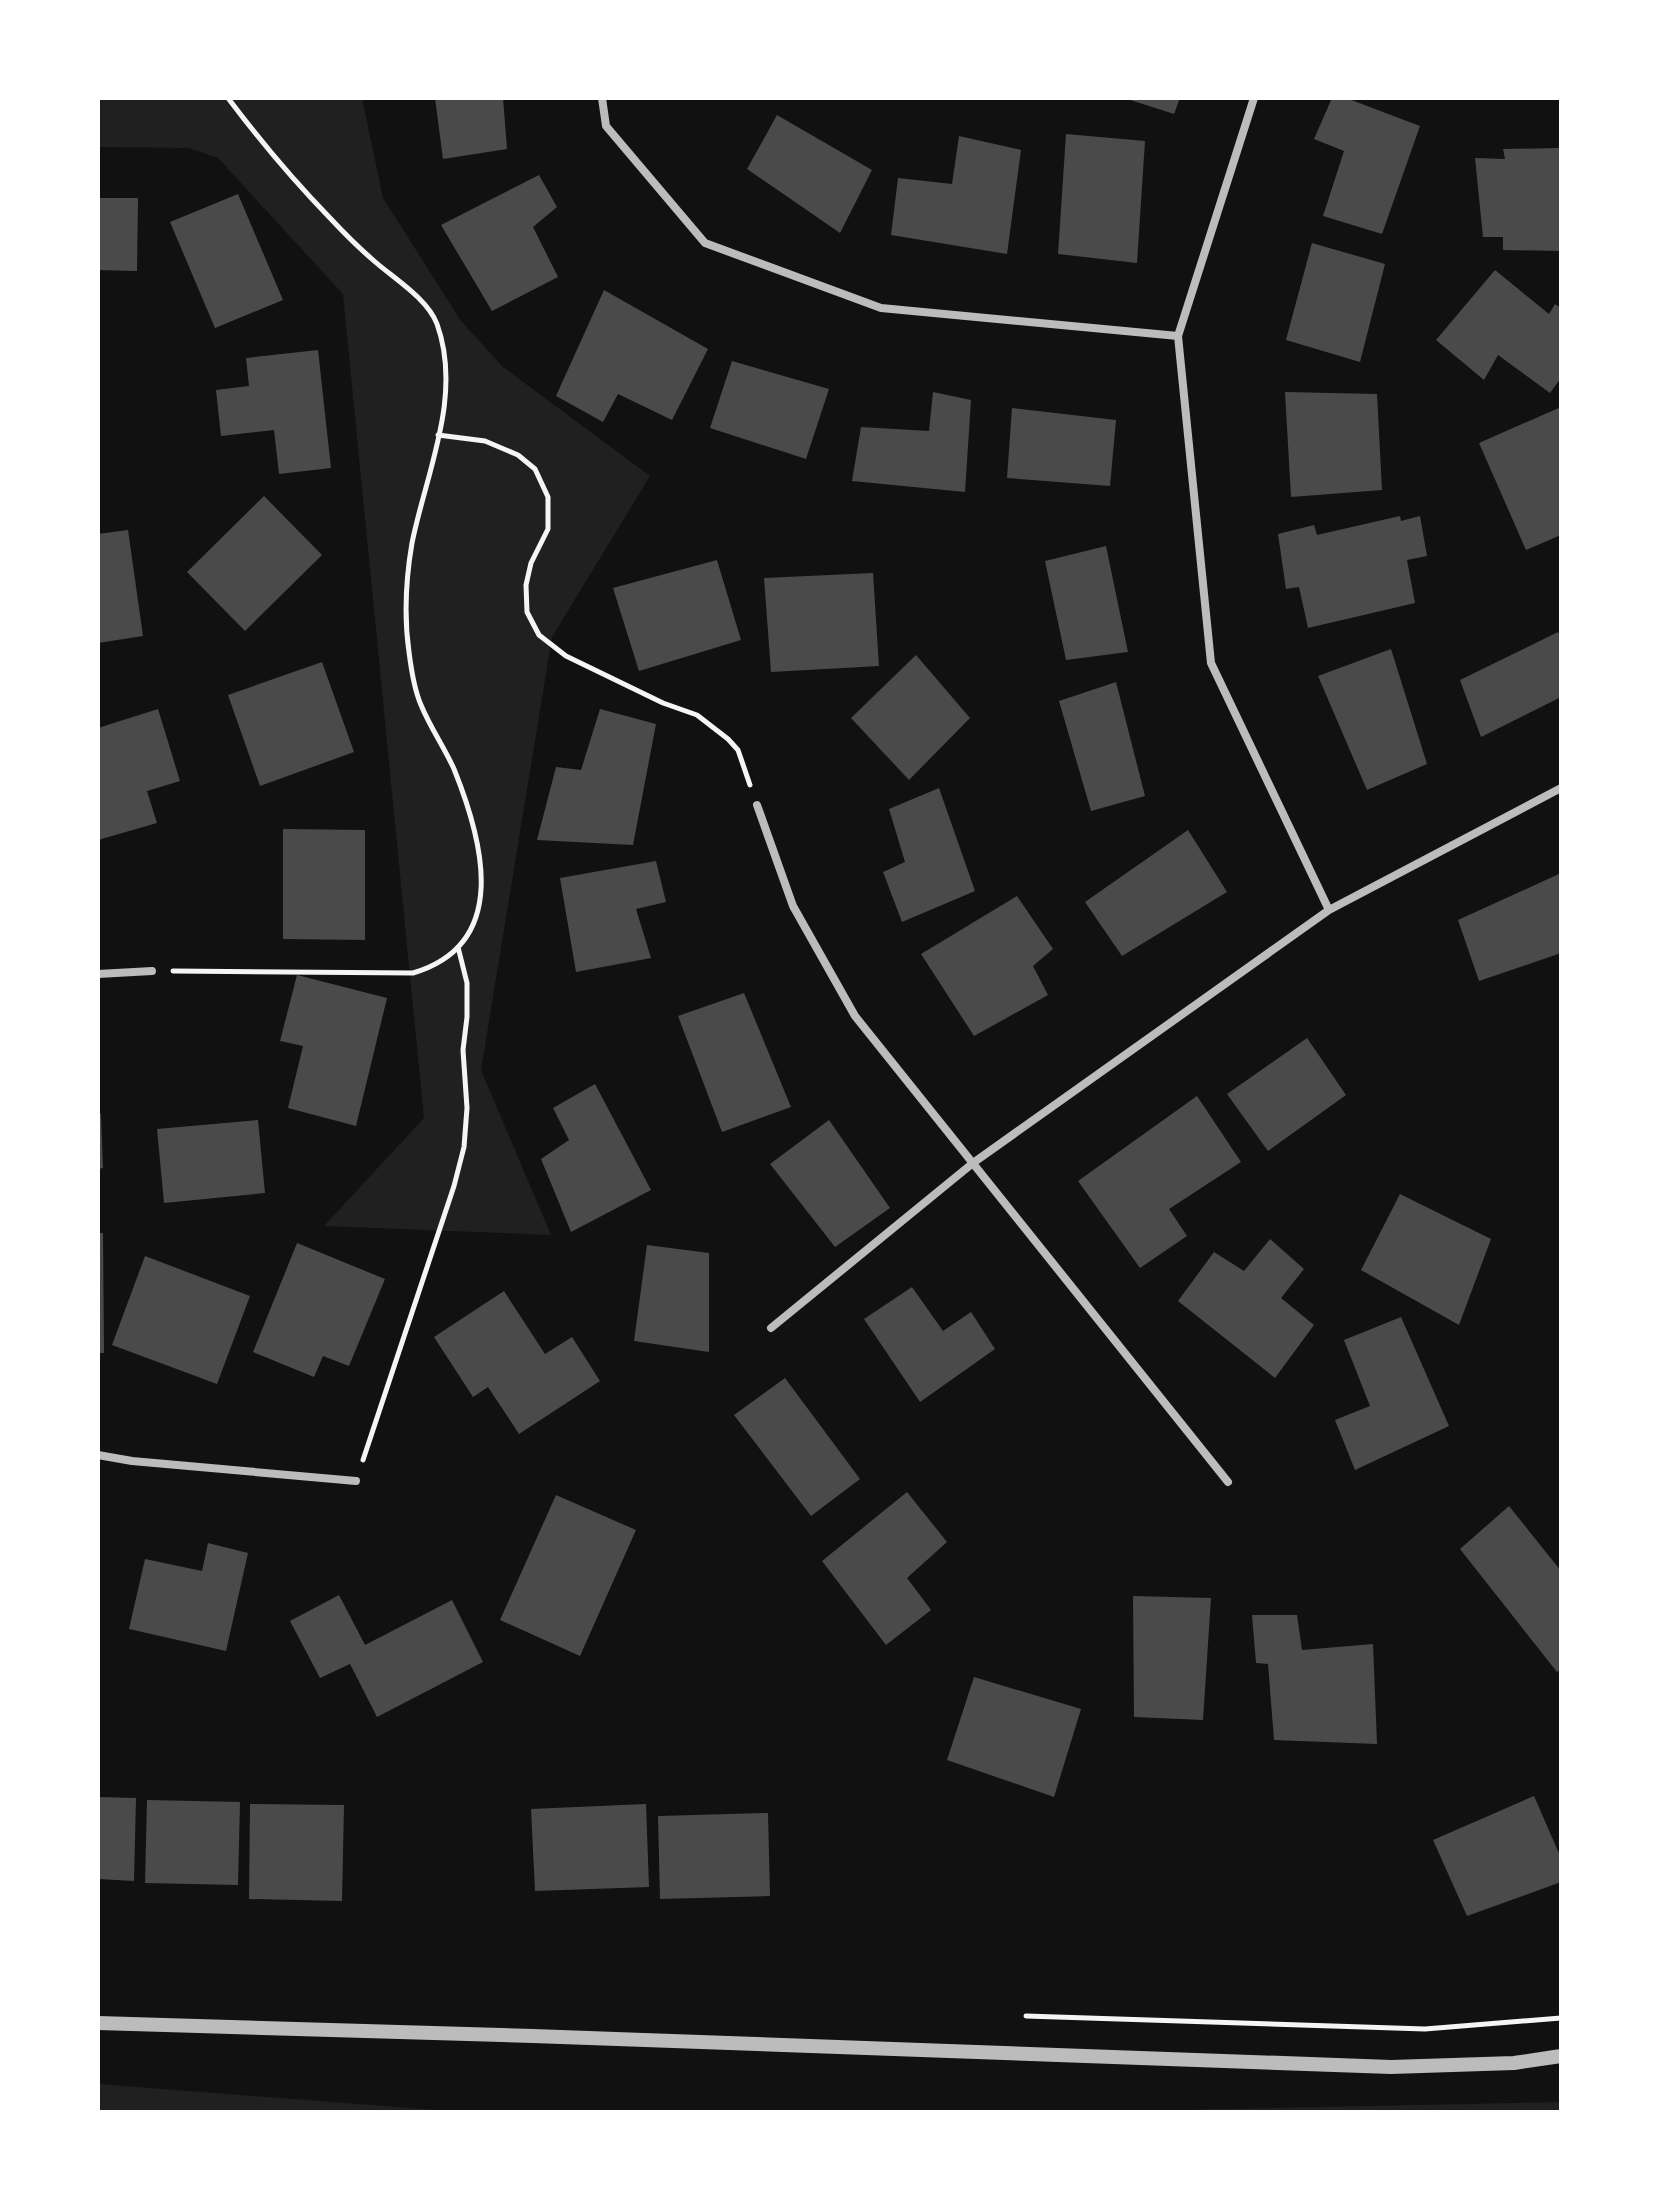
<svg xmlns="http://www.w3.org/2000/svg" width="1659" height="2210" viewBox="0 0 1659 2210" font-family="'Asap Condensed',sans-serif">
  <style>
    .green { fill: #202020 }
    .building { fill: #4a4a4a }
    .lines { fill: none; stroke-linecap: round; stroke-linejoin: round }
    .path { stroke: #f5f5f5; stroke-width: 5 }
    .minor { stroke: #bcbcbc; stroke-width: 8 }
    .tertiary { stroke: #bcbcbc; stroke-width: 14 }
  </style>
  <rect width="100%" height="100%" fill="#111"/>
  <path class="green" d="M 98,98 L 362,98 L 383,198 L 461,321 L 503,367 L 650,476 L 552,637 L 481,1070 L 551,1235 L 324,1226 L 424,1118 L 343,294 L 218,158 L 189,148 L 98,147 Z
    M 98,2084 L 462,2112 L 98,2112 Z
    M 1561,2102 L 1561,2112 L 1081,2112 Z"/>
  <path class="building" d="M 435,98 L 503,98 L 507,149 L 443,159 Z
    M 1124,98 L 1180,98 L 1174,114 Z
    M 1332,98 L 1346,98 L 1420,126 L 1382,234 L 1323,216 L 1344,151 L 1314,139 Z
    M 777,115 L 872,170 L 840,233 L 747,169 Z
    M 1066,134 L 1145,141 L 1137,263 L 1058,254 Z
    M 959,136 L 1021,150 L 1007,254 L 891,235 L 898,178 L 952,184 Z
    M 1559,148 L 1561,251 L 1503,250 L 1503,237 L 1483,237 L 1475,158 L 1505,159 L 1503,149 Z
    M 539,175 L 557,207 L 533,227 L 558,277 L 492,311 L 441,225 Z
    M 238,194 L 283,300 L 215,328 L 170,222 Z
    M 98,198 L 138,198 L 137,271 L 98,270 Z
    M 1312,243 L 1385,264 L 1360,362 L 1286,340 Z
    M 1495,270 L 1549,314 L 1555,304 L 1561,308 L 1561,378 L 1550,393 L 1498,355 L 1484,380 L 1436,340 Z
    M 604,290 L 708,349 L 672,420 L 618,394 L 603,422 L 556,396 Z
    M 318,350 L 331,468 L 279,474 L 274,430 L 221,436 L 216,390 L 249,386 L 246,358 Z
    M 732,361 L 829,389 L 806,459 L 710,428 Z
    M 933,392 L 971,400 L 965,492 L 852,481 L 861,427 L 929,431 Z
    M 1285,392 L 1377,394 L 1382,490 L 1291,497 Z
    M 1561,407 L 1561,535 L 1526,550 L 1479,443 Z
    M 1012,408 L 1116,420 L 1110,486 L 1007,478 Z
    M 264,496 L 322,555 L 245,631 L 187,572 Z
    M 1400,516 L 1401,521 L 1420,516 L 1427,556 L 1407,560 L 1415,603 L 1308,628 L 1299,587 L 1286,589 L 1278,534 L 1314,525 L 1317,535 Z
    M 128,530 L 143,636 L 98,643 L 98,534 Z
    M 1106,546 L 1128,652 L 1066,660 L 1045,561 Z
    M 717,560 L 741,640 L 639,671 L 613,588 Z
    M 873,573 L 879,666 L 771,672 L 764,578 Z
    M 1558,632 L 1561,638 L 1561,697 L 1481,737 L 1460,680 Z
    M 1391,649 L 1427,764 L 1367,790 L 1318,676 Z
    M 916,655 L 970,718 L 909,780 L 851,718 Z
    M 322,662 L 354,752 L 260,786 L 228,695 Z
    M 1116,682 L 1145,796 L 1091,811 L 1059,701 Z
    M 158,709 L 180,781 L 147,791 L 157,823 L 98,840 L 98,728 Z
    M 600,709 L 656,724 L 633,845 L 537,840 L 556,767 L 581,770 Z
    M 939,788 L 975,891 L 902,922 L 883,872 L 905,862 L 889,809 Z
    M 283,829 L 365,830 L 365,940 L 283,939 Z
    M 1188,830 L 1227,892 L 1122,956 L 1085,902 Z
    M 656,861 L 666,902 L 636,909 L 651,958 L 576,972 L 560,878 Z
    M 1561,873 L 1561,953 L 1479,981 L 1458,920 Z
    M 1017,896 L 1053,949 L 1033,966 L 1048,995 L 974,1036 L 921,954 Z
    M 297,975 L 387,998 L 356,1126 L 288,1108 L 303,1046 L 280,1041 Z
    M 744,993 L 791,1107 L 722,1132 L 678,1016 Z
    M 1307,1038 L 1346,1095 L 1268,1151 L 1227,1094 Z
    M 595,1084 L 651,1190 L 571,1232 L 541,1159 L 569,1140 L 553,1108 Z
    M 1197,1096 L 1241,1162 L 1169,1209 L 1187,1236 L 1140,1268 L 1078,1181 Z
    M 98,1114 L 101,1114 L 103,1168 L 98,1169 Z
    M 258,1120 L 265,1193 L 164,1203 L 157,1129 Z
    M 829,1120 L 890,1208 L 835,1247 L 770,1164 Z
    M 1400,1194 L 1491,1239 L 1459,1325 L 1361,1270 Z
    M 98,1233 L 103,1233 L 104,1353 L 98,1353 Z
    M 1270,1239 L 1304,1269 L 1281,1298 L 1314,1325 L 1275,1378 L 1178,1301 L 1214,1252 L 1244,1271 Z
    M 297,1243 L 385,1279 L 349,1366 L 323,1356 L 314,1377 L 253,1352 Z
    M 647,1245 L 709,1253 L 709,1352 L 634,1341 Z
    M 145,1256 L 250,1296 L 217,1384 L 112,1345 Z
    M 912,1287 L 943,1331 L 971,1312 L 995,1349 L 920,1402 L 864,1319 Z
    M 504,1291 L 545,1354 L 572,1337 L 600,1381 L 519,1434 L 488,1387 L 473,1397 L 434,1337 Z
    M 1401,1317 L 1449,1426 L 1355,1470 L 1335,1420 L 1370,1406 L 1344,1340 Z
    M 785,1378 L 860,1479 L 811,1516 L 734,1415 Z
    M 907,1492 L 947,1542 L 907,1578 L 931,1610 L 886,1645 L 822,1561 Z
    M 556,1495 L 636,1530 L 580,1656 L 500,1620 Z
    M 1509,1506 L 1561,1571 L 1561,1669 L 1557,1672 L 1460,1549 Z
    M 208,1543 L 248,1553 L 226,1651 L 129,1629 L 145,1559 L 202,1571 Z
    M 339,1595 L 365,1645 L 452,1600 L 483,1662 L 377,1717 L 350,1664 L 320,1678 L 290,1621 Z
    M 1133,1596 L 1211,1598 L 1203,1720 L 1134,1717 Z
    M 1252,1615 L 1297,1615 L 1302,1650 L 1373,1644 L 1377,1744 L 1274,1740 L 1268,1664 L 1256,1663 Z
    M 974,1677 L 1081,1709 L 1054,1797 L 947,1760 Z
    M 1534,1796 L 1561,1858 L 1561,1882 L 1467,1916 L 1433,1840 Z
    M 98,1797 L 136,1798 L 134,1881 L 98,1879 Z
    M 147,1800 L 240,1802 L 238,1885 L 145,1883 Z
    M 250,1804 L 344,1805 L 342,1901 L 249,1899 Z
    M 646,1804 L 649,1887 L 535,1891 L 531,1809 Z
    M 768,1813 L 770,1896 L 660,1899 L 658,1816 Z"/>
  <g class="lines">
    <path class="path" d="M 438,435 L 485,441 L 518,455 L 535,469 L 548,497 L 548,529 L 531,563 L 526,585 L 527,612 L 539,635 L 566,656 L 663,703 L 697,715 L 728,739 L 738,750 L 750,785
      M 173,971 L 413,973 C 511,944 483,841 454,769 C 444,747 430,727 421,705 C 414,689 411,668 409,652 C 404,617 406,578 412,543 C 426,473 463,396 437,324 C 427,298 393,278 373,260 C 358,247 344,233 330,218 C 295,182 258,138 228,98
      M 363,1460 L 454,1186 L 464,1147 L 467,1108 L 463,1050 L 467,1017 L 467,983 L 458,947
      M 1026,2016 L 1425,2029 L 1561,2018"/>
    <path class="minor" d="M 602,98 L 606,126 L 705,243 L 881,308 L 1178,336
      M 1254,98 L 1178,336 L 1211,663 L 1329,910
      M 757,805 L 793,906 L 855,1016 L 1228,1482
      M 98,974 L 152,971
      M 771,1328 L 973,1163 L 1329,910 L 1561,788
      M 98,1455 L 132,1461 L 356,1481"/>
    <path class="tertiary" d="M 98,2023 L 533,2036 L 1391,2067 L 1514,2063 L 1561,2056"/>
  </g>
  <rect width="1659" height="2210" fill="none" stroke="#ffffff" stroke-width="200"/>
</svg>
